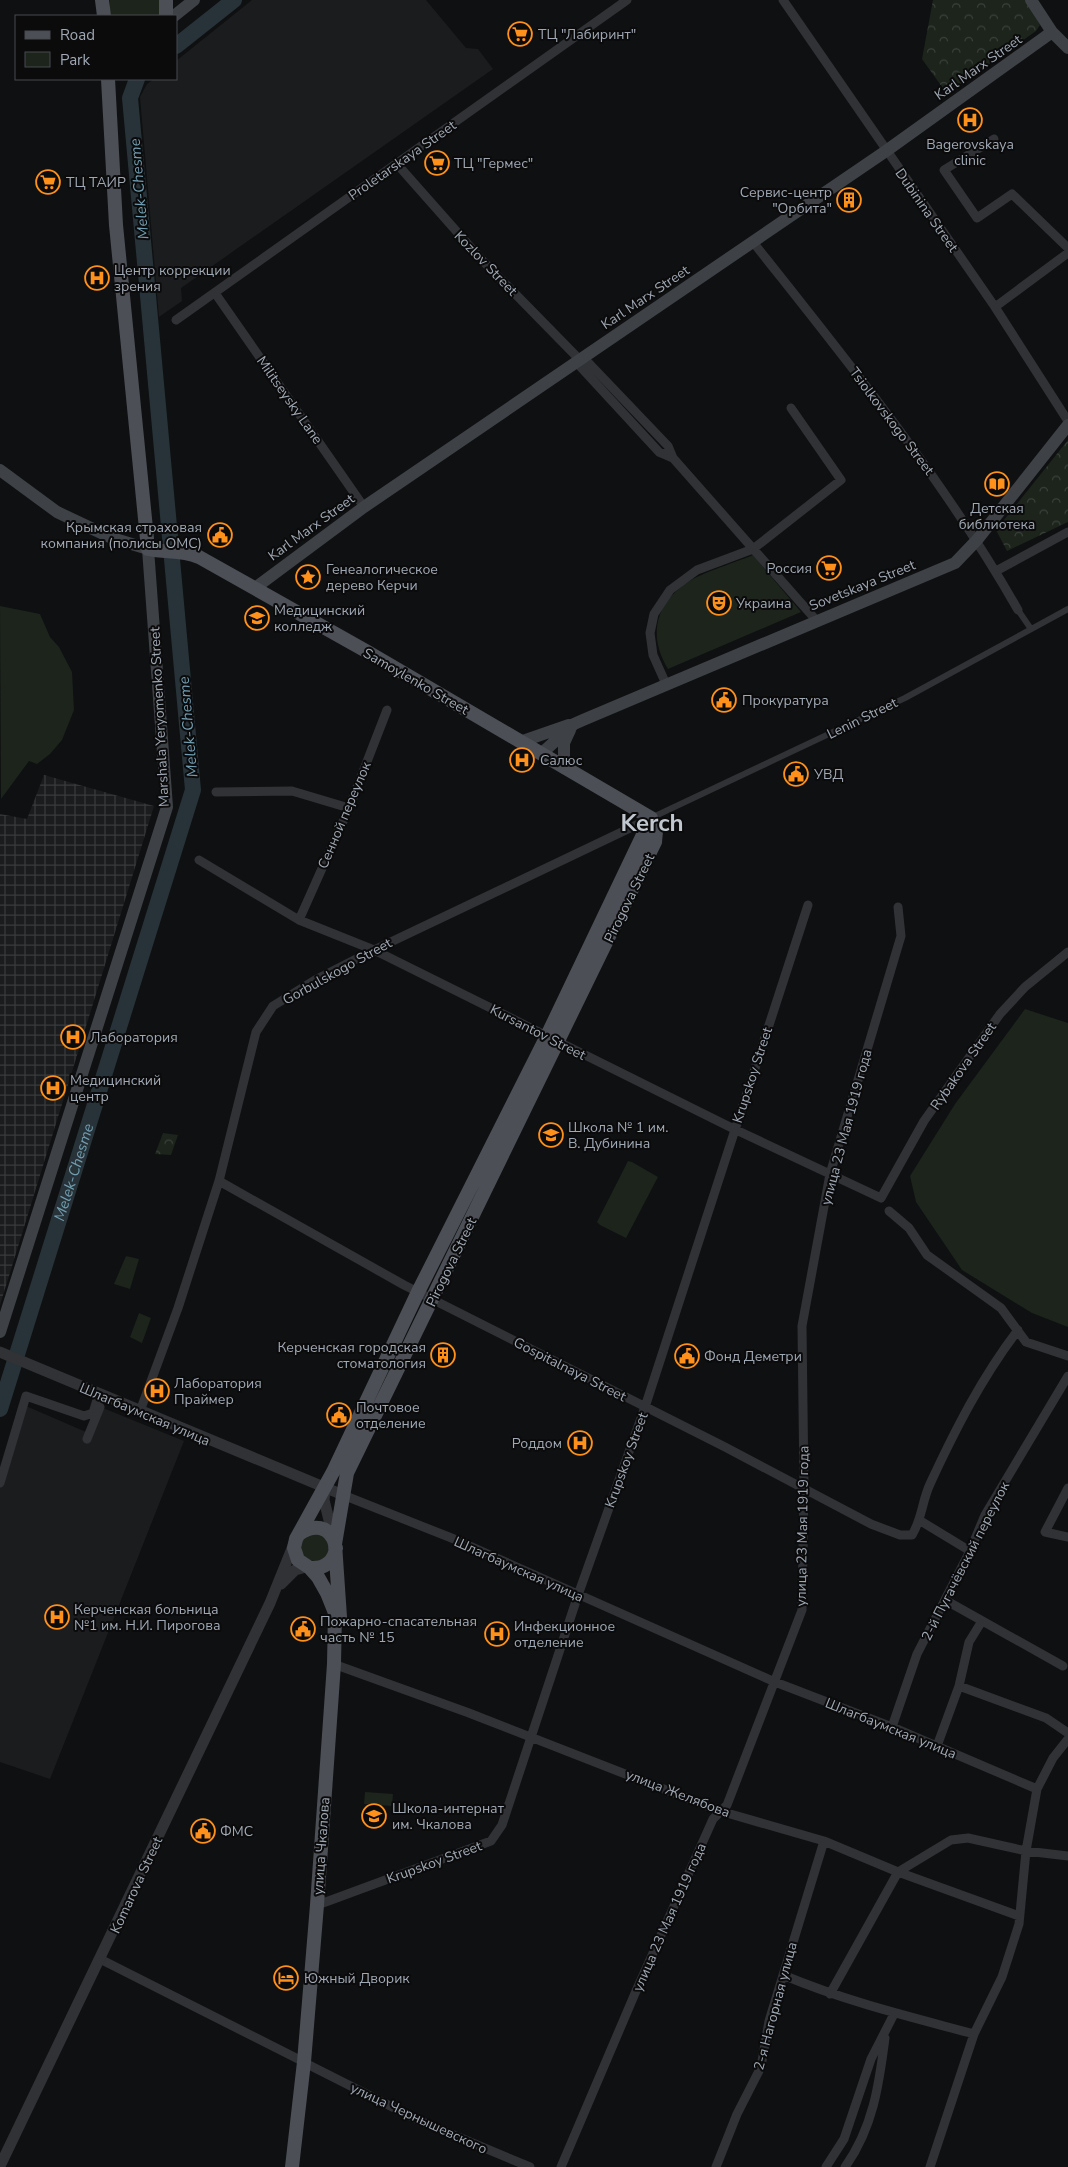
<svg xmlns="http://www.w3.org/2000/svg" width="1068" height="2167" viewBox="0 0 1068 2167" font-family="'Nunito Sans',sans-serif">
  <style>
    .built { fill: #1b1c1e }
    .industrial { fill: url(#industrial-grid) }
    .green { fill: #1c241c }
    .forest { fill: url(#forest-crowns) }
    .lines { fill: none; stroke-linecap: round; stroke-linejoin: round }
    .river { stroke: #273338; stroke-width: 16 }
    .pedestrian { stroke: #303236; stroke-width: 6 }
    .minor { stroke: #303236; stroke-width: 9 }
    .tertiary { stroke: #303236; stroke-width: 11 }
    .secondary { stroke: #3e4146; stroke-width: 12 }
    .primary { stroke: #4c4f56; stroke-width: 14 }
    .labels { text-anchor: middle; stroke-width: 4; stroke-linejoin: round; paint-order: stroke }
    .poi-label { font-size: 14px; fill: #9fa8b3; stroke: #0b0b0c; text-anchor: start }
    .street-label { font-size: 14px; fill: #9fa8b3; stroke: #0b0b0c }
    .water-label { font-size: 15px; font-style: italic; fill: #729eb2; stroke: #0b0b0c }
    .town-label { font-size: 24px; font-weight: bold; fill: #c1c7cf; stroke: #0b0b0c }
  </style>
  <defs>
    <pattern id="industrial-grid" width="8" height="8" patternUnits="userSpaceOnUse" patternTransform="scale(1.25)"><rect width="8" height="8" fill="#1b1c1e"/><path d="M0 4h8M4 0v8" fill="none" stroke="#393a3c"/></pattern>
    <pattern id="forest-crowns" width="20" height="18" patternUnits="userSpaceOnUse" patternTransform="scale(1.25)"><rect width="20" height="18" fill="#1c241c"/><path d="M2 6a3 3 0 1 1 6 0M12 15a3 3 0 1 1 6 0" fill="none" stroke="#3a413b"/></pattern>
  </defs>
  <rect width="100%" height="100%" fill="#0f1011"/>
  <path class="built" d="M 252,0 L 426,0 L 466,48 L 478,49 L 493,69 L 181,288 L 182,301 L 159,317 L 140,97 L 147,84 L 154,79 L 176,79 L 176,61 Z
    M 19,1403 L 93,1435 L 103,1408 L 184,1441 L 50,1779 L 0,1762 L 0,1472 Z"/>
  <path class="industrial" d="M 44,775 L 154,806 L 0,1305 L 0,814 L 27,819 Z"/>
  <path class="green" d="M 110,0 L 161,0 L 160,16 L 110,16 Z
    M 753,555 L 801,612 L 668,669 C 650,640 653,609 681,587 C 698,573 732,564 753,555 Z
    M 0,606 L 40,614 L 50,637 L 59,647 L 72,672 L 74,710 L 62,740 L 50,754 L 37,764 L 29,761 L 1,799 Z
    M 1025,1009 L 1068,1023 L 1068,1327 L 1032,1313 L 962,1270 L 916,1202 L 910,1176 L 955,1104 Z
    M 628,1161 L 632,1162 L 658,1177 L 626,1238 L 600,1225 L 597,1222 Z
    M 126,1256 L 139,1259 L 130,1289 L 114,1284 Z
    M 139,1313 L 151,1318 L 142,1343 L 130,1337 Z
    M301 1547a14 14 0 1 1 28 0a14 14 0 1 1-28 0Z
    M 365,1792 L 393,1794 L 392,1806 L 364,1804 Z"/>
  <path class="forest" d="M 933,0 L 1028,0 L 1040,25 L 1036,31 L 947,94 L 922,59 Z
    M 1068,440 L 1068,522 L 1007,551 L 996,530 Z
    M 163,1133 L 178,1135 L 171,1155 L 155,1154 Z"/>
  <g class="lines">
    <g class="river">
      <path d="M 176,46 L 234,0"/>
      <path id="s1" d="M 0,1409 L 193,790 L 130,98 L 137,79"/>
    </g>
    <path class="pedestrian" d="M 1018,610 L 1031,629
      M 651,818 L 905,698 L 1068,609"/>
    <path class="minor" d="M 783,0 L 995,307 L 1068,421
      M 994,139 L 944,170 L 977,218 L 1012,194 L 1068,248
      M 397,164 L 481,259 L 579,359
      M 753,242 C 847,361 943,478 1018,610
      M 215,293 L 364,507
      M 995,307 L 1068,253
      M 176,320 L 627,0
      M 583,357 L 668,446 L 673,458 L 816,620
      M 576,362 L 659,452 L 673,458
      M 996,571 L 1068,532
      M 666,684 L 653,655 L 650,633 L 654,614 L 670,590 L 697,570 L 753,549 L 841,480 L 791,408
      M 216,792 L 292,791 L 349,808
      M 199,860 L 299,920 L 374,950 L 734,1129 L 881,1198 L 924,1121 L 1000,1014 L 1025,987 L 1068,952
      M 299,920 L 349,808 L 387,710
      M 219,1181 L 404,1285 L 725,1447 L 871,1524 L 900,1535 L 912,1535 C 922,1519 922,1501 930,1484 C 955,1430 982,1377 1018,1330
      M 889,1211 L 909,1228 L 927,1255 L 1001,1308 L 1026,1342 L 1068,1356
      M 140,1411 L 178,1308 L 219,1181 L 256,1032 L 273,1006 L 315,980 L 374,950 L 651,818
      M 87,1439 L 100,1407
      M 0,1483 L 26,1396 L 84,1416 L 93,1413 L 99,1393
      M 1068,1488 L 1045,1532 L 1068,1537
      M 343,1495 L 454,1539 L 775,1682 L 892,1727 L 1037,1789
      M 919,1520 L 970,1551
      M 945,1600 L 1063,1666
      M 339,1666 L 469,1713 L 720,1811 L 824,1841 L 898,1872 L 1019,1916
      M 959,1686 L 1046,1718 L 1068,1733
      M 892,1727 L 917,1654 L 970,1551 L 985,1515 L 1068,1376
      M 937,1746 L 959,1686 L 969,1642 L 982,1621
      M 323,1903 L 491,1841 L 502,1825 L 578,1595 L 645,1407 L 808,905
      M 100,1959 L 304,2062
      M 783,1975 C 848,2002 907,2016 974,2034
      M 830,1994 L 898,1872 L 951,1840 L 968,1838 L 1026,1851 L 1068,1856
      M 309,2065 L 420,2121 L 530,2167
      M 561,2167 L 636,1991 L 713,1819 L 727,1805 L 802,1610 L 804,1488 L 802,1326 L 830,1174 L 901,936 L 898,907
      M 716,2167 L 737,2114 L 761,2067 L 769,2021 L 824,1841
      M 826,2167 L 844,2139 L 871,2059 L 894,2014
      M 845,2167 C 873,2128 879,2085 885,2038
      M 930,2167 L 974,2034 L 1002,1977 L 1019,1924 L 1026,1851 L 1037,1789 L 1053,1758 L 1068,1739"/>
    <path class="tertiary" d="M 0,1352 L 343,1495
      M 325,1488 L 324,1500 L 334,1540
      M 281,1584 L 295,1570 L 306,1567
      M 0,2166 L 270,1603 L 295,1541"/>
    <path class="secondary" d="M 1031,0 L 1052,32 L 1068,48
      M 174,16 L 194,0
      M 0,470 L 57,512 L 112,538 L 148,549 L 167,807 L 0,1332
      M 255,588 L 364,507 L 886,151 L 1052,32
      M 520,742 L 569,725
      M 541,754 L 574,724 L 583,720 L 955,563 L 977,540 L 1068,425
      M 564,768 L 564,743 L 570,730"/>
    <path class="primary" d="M 102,0 L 104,16
      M 166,16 L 166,0
      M 108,79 L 116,225 L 148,549 C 167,553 180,549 199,557 L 366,651 L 651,818
      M 299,1534 C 313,1524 330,1525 335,1544
      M 310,1568 C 324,1569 334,1562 336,1548
      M 340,1617 L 335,1544 L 347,1473 L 655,842 L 656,831 L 651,818
      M 292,2167 L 304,2062 L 317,1905 L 334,1664 L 335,1613 L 327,1593 L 318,1577 L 310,1568 L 298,1560 L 294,1548 L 296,1539 L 333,1472 L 418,1292 L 547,1036 L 651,818"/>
  </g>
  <defs>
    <g id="supermarket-ring" transform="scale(1.25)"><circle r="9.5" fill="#0b0b0c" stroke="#ff901a" stroke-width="1.5"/><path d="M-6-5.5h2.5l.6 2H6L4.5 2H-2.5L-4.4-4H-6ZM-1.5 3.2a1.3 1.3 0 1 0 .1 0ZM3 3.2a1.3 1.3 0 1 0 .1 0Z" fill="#ff901a"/></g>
    <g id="hospital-ring" transform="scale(1.25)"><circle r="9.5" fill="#0b0b0c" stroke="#ff901a" stroke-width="1.5"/><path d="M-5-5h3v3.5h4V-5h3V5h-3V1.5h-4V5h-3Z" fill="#ff901a"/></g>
    <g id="building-ring" transform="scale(1.25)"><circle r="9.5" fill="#0b0b0c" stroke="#ff901a" stroke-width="1.5"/><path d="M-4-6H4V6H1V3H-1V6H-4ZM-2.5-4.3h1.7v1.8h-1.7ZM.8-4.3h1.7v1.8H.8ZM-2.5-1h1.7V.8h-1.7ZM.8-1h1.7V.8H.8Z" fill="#ff901a"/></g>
    <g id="library-ring" transform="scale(1.25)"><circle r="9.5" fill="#0b0b0c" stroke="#ff901a" stroke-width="1.5"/><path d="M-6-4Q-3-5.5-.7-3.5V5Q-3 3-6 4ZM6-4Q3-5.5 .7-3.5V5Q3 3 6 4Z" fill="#ff901a"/></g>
    <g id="civic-ring" transform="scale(1.25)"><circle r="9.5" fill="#0b0b0c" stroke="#ff901a" stroke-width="1.5"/><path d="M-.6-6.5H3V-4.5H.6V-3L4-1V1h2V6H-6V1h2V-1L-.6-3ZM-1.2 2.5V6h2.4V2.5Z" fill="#ff901a"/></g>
    <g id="sight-ring" transform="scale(1.25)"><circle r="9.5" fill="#0b0b0c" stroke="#ff901a" stroke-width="1.5"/><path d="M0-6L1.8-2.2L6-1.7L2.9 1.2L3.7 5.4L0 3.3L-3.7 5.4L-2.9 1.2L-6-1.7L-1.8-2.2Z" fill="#ff901a"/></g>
    <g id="theatre-ring" transform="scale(1.25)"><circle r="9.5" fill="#0b0b0c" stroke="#ff901a" stroke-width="1.5"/><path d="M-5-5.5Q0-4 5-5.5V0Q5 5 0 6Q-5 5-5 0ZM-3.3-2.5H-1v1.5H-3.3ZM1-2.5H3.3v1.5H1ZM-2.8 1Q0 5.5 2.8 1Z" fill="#ff901a"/></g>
    <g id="university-ring" transform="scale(1.25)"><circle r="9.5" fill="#0b0b0c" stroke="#ff901a" stroke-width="1.5"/><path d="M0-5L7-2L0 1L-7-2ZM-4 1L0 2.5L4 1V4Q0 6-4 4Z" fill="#ff901a"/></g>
    <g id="school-ring" transform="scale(1.25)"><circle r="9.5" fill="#0b0b0c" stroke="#ff901a" stroke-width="1.5"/><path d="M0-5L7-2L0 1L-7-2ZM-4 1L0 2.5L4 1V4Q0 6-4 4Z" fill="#ff901a"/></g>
    <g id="hotel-ring" transform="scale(1.25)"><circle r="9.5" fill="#0b0b0c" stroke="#ff901a" stroke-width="1.5"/><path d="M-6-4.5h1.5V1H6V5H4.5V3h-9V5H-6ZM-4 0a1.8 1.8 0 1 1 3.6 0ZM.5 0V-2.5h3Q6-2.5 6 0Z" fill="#ff901a"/></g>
  </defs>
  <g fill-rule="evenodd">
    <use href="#supermarket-ring" x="520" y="34"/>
    <use href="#hospital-ring" x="970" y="120"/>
    <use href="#supermarket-ring" x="437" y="163"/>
    <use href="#supermarket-ring" x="48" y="182"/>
    <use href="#building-ring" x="849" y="200"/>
    <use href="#hospital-ring" x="97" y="278"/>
    <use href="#library-ring" x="997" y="484"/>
    <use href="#civic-ring" x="220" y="535"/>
    <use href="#supermarket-ring" x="829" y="568"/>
    <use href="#sight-ring" x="308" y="577"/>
    <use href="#theatre-ring" x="719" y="603"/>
    <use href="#university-ring" x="257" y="618"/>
    <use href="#civic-ring" x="724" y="700"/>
    <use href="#hospital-ring" x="522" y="760"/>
    <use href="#civic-ring" x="796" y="774"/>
    <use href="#hospital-ring" x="73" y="1037"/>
    <use href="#hospital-ring" x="53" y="1088"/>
    <use href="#school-ring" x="551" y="1135"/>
    <use href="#building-ring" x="443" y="1355"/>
    <use href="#civic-ring" x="687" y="1356"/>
    <use href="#hospital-ring" x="157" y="1391"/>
    <use href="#civic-ring" x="339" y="1415"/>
    <use href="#hospital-ring" x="580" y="1443"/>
    <use href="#hospital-ring" x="57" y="1617"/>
    <use href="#civic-ring" x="303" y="1629"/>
    <use href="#hospital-ring" x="497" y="1634"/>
    <use href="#school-ring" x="374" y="1816"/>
    <use href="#civic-ring" x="203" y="1831"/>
    <use href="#hotel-ring" x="286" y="1978"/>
  </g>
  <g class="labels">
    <g class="poi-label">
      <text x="538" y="39">ТЦ "Лабиринт"</text>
      <text x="970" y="149" text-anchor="middle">Bagerovskaya<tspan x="970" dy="16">clinic</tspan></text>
      <text x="454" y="168">ТЦ "Гермес"</text>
      <text x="66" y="187">ТЦ ТАИР</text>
      <text x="832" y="197" text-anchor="end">Сервис-центр<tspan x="832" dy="16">"Орбита"</tspan></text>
      <text x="114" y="275">Центр коррекции<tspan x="114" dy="16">зрения</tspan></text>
      <text x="997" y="513" text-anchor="middle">Детская<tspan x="997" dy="16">библиотека</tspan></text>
      <text x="202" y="532" text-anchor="end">Крымская страховая<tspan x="202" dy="16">компания (полисы ОМС)</tspan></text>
      <text x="812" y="573" text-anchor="end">Россия</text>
      <text x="326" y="574">Генеалогическое<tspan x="326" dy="16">дерево Керчи</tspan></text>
      <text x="736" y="608">Украина</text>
      <text x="274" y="615">Медицинский<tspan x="274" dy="16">колледж</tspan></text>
      <text x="742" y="705">Прокуратура</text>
      <text x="540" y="765">Салюс</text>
      <text x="814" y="779">УВД</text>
      <text x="90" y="1042">Лаборатория</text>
      <text x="70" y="1085">Медицинский<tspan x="70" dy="16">центр</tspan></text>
      <text x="568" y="1132">Школа № 1 им.<tspan x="568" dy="16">В. Дубинина</tspan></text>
      <text x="426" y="1352" text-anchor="end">Керченская городская<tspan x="426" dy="16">стоматология</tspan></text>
      <text x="704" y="1361">Фонд Деметри</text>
      <text x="174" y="1388">Лаборатория<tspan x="174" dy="16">Праймер</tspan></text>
      <text x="356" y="1412">Почтовое<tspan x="356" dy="16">отделение</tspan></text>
      <text x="562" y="1448" text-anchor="end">Роддом</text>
      <text x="74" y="1614">Керченская больница<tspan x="74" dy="16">№1 им. Н.И. Пирогова</tspan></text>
      <text x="320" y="1626">Пожарно-спасательная<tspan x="320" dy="16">часть № 15</tspan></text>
      <text x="514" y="1631">Инфекционное<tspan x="514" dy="16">отделение</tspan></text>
      <text x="392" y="1813">Школа-интернат<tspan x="392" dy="16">им. Чкалова</tspan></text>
      <text x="220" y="1836">ФМС</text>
      <text x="304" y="1983">Южный Дворик</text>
    </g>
    <g class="street-label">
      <text transform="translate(978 67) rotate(-35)" y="5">Karl Marx Street</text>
      <text transform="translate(402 160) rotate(-35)" y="5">Proletarskaya Street</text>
      <text transform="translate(927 210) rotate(55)" y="5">Dubinina Street</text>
      <text transform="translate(486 263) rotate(46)" y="5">Kozlov Street</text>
      <text transform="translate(645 297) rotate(-34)" y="5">Karl Marx Street</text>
      <text transform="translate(290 400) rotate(55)" y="5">Militseysky Lane</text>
      <text transform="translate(892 421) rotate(53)" y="5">Tsiolkovskogo Street</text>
      <text transform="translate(311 527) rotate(-36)" y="5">Karl Marx Street</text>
      <text transform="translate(862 585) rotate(-22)" y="5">Sovetskaya Street</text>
      <text transform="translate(416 681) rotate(30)" y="5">Samoylenko Street</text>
      <text transform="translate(159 717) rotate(-93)" y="5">Marshala Yeryomenko Street</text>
      <text transform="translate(862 718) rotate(-26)" y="5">Lenin Street</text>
      <text transform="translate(344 815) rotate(-67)" y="5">Сенной переулок</text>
      <text transform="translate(629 898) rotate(-64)" y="5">Pirogova Street</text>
      <text transform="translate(337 971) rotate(-29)" y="5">Gorbulskogo Street</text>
      <text transform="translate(538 1032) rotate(27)" y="5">Kursantov Street</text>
      <text transform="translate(963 1066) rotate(-55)" y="5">Rybakova Street</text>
      <text transform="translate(752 1075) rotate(-72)" y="5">Krupskoy Street</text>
      <text transform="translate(846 1127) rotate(-75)" y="5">улица 23 Мая 1919 года</text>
      <text transform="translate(451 1262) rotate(-64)" y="5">Pirogova Street</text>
      <text transform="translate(570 1369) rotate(27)" y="5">Gospitalnaya Street</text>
      <text transform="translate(145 1414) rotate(23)" y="5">Шлагбаумская улица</text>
      <text transform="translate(626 1460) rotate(-70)" y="5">Krupskoy Street</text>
      <text transform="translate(802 1526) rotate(-89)" y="5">улица 23 Мая 1919 года</text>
      <text transform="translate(965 1561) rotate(-63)" y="5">2-й Пугачёвский переулок</text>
      <text transform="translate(519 1569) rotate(24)" y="5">Шлагбаумская улица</text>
      <text transform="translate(891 1728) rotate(22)" y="5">Шлагбаумская улица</text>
      <text transform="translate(678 1793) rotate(21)" y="5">улица Желябова</text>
      <text transform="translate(321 1846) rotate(-86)" y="5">улица Чкалова</text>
      <text transform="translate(434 1862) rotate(-20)" y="5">Krupskoy Street</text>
      <text transform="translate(136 1885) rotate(-65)" y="5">Komarova Street</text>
      <text transform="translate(669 1917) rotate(-66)" y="5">улица 23 Мая 1919 года</text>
      <text transform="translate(775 2006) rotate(-75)" y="5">2-я Нагорная улица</text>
      <text transform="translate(419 2118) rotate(25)" y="5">улица Чернышевского</text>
    </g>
    <g class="water-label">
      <text transform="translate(139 189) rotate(-95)" y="5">Melek-Chesme</text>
      <text transform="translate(188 727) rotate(-95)" y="5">Melek-Chesme</text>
      <text dy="5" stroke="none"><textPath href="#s1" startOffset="248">Melek-Chesme</textPath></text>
    </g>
    <g class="town-label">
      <text x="652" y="831">Kerch</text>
    </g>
  </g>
  <rect x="15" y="15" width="162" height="65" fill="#0b0b0c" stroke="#464a4f"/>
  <rect x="25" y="31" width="25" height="8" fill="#4c4f56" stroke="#464a4f"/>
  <text x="60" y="40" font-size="15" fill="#9fa8b3">Road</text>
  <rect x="25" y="52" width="25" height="15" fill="#1c241c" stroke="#464a4f"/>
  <text x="60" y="65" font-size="15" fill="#9fa8b3">Park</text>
</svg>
